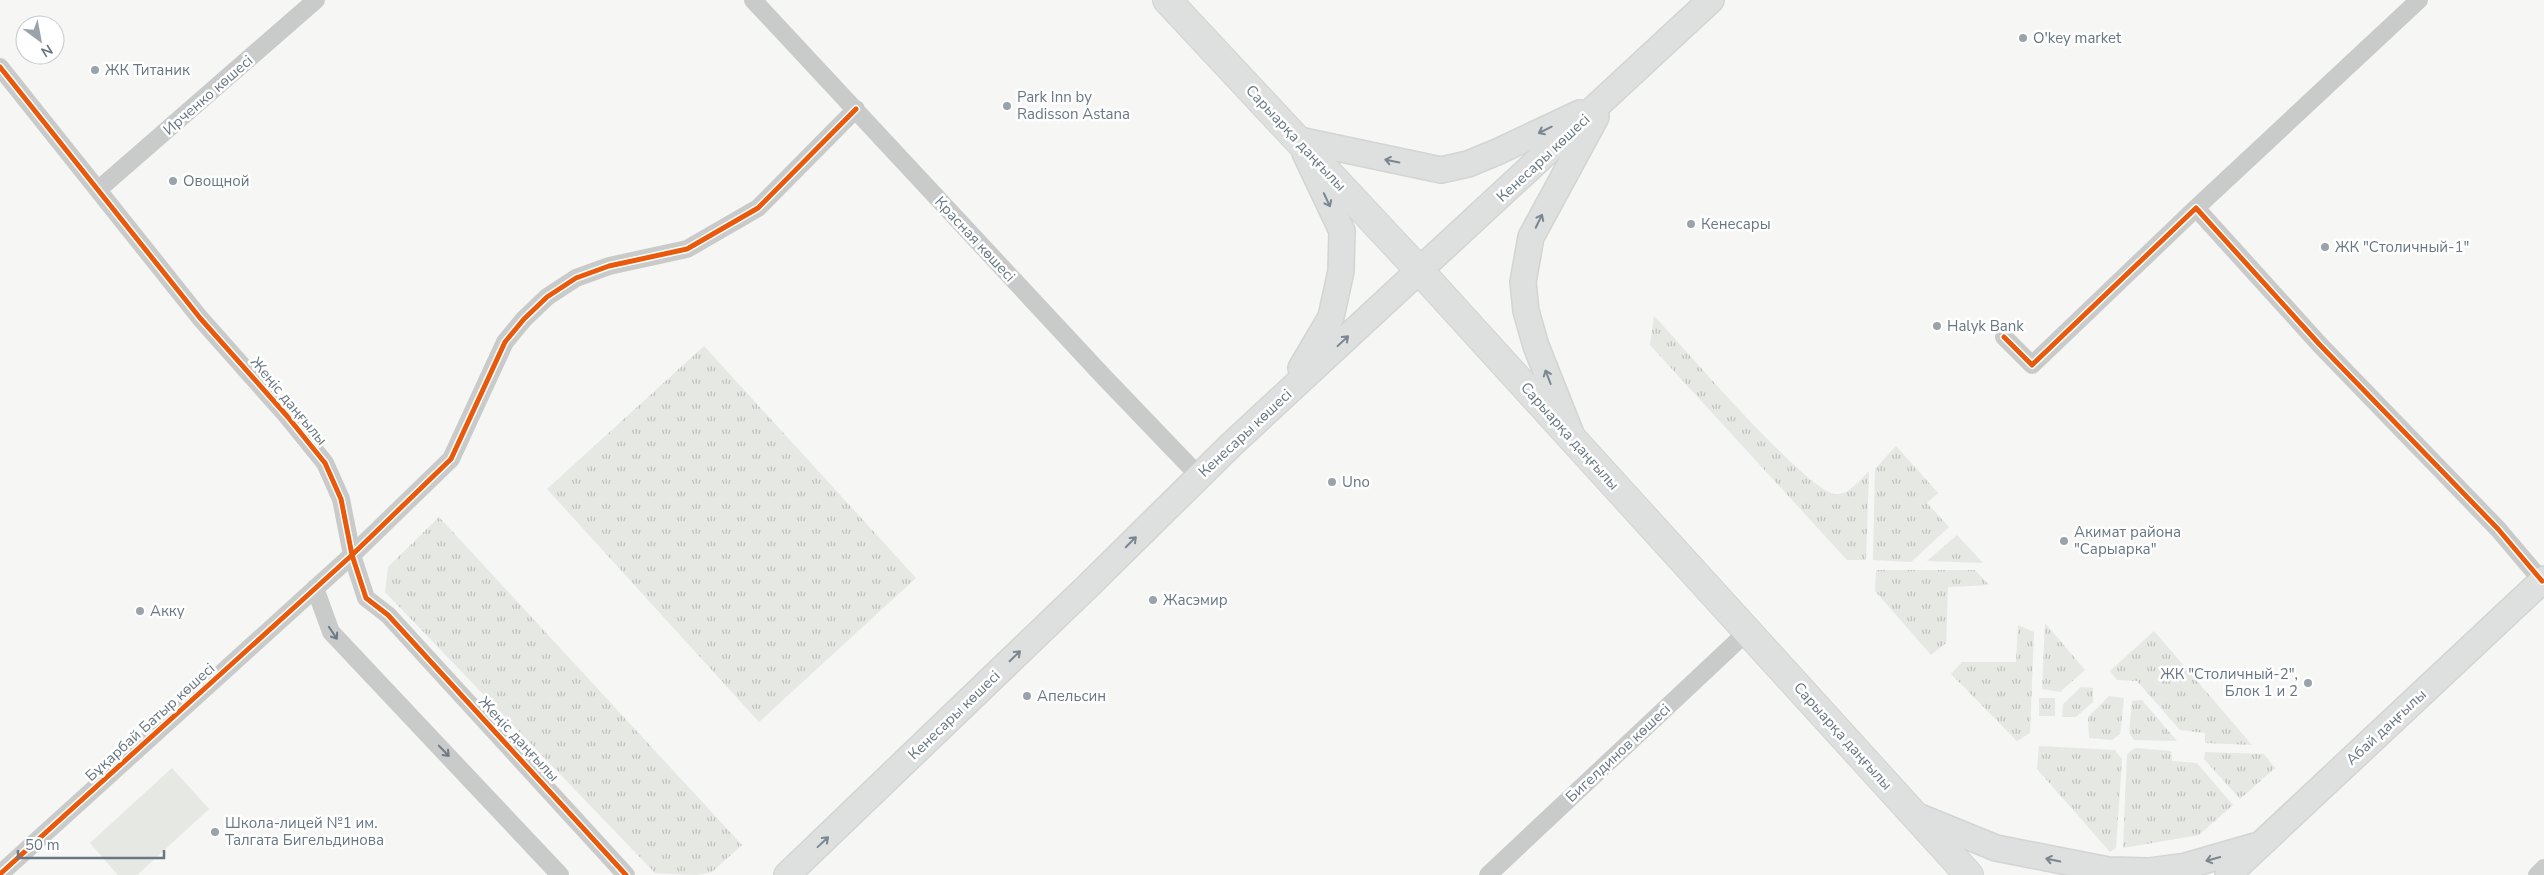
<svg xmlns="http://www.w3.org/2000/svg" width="2544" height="875" viewBox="0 0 2544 875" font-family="'Nunito Sans',sans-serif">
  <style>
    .grass { fill: url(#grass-tufts) }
    .garden { fill: #e5e8e3 }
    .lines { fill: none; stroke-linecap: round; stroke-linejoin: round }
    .secondary-casing { stroke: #d3d4d4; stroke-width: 28 }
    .primary-casing { stroke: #d2d3d3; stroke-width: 30 }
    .street { stroke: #c9caca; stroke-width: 18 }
    .secondary { stroke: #dedfdf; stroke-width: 25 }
    .primary { stroke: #dedfdf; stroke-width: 28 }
    .cycleway-casing { stroke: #fff; stroke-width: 8 }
    .cycleway { stroke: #e8590c; stroke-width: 5 }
    .oneway { stroke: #7a8791 }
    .oneway2 { stroke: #6d7b87 }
    .poi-dot { fill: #9aa3ab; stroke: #fff; stroke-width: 2 }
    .labels { text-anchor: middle; stroke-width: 5; stroke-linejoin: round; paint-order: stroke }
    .poi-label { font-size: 15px; fill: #687783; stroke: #fff; text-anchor: start }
    .street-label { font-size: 15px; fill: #687783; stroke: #fff }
  </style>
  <defs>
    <pattern id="grass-tufts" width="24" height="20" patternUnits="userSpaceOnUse" patternTransform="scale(1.25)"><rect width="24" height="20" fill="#e5e8e3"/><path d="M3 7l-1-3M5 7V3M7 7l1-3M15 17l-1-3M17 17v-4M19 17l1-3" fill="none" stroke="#bdc1bd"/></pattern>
  </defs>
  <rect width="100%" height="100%" fill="#f6f6f5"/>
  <path class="grass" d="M 1654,316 C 1680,343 1808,493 1835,494 C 1849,495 1860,480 1869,471 L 1866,560 L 1847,560 L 1650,345 Z
    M 704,346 L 916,578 L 759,722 L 547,489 Z
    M 1896,446 L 1938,493 L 1927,503 L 1949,527 L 1911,562 L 1873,560 L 1875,469 Z
    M 439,517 L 742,845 L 712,872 L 696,875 L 655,873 L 385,592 L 388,567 Z
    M 1957,535 L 1983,563 L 1927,561 Z
    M 1876,570 L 1975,570 L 1989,585 L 1948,587 L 1946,643 L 1931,655 L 1875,591 Z
    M 2045,623 L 2085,670 L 2060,692 L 2042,689 Z
    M 2018,625 L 2034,632 L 2030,733 L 2017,741 L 1951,674 L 1962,662 L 2016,662 Z
    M 2154,631 L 2252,745 L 2205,743 L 2205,733 L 2180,730 L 2137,681 L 2117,680 L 2110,671 Z
    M 2081,687 L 2093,688 L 2093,702 L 2076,717 L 2062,717 L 2063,704 Z
    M 2109,696 L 2124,698 L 2120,734 L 2112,740 L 2089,738 L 2088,717 Z
    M 2039,698 L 2055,698 L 2055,716 L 2039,716 Z
    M 2142,700 L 2177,741 L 2134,740 L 2129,733 L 2132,701 Z
    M 2039,746 L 2115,750 L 2122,759 L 2116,848 L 2110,852 L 2037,769 Z
    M 2135,748 L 2171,751 L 2172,761 L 2197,763 L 2233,805 L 2199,835 L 2123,848 L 2127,754 Z
    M 2205,752 L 2264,754 L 2275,768 L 2240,799 L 2204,759 Z"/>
  <path class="garden" d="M 172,768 L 209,809 L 137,875 L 118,875 L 90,843 Z"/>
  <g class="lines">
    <g class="secondary-casing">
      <path id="secondary" d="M 1299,140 L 1441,170 L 1468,164 L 1497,152 L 1580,113
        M 1301,368 L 1331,317 L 1341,271 L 1342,231 L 1305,153
        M 1571,434 L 1536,346 L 1526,311 L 1523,282 L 1531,237 L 1596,117
        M 1915,815 L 1996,848 L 2108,870 L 2149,871 L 2186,866 L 2255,846
        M 787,875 L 1087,587 L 1232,444 L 1711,0
        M 2228,875 L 2544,579"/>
    </g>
    <g class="primary-casing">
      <path id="primary" d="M 1167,0 L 1419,270 L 1969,875"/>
    </g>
    <path class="street" d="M 753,0 L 1104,377 L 1199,476
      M 0,67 L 200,318 L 287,416 L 325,463 L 341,499 L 352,555 L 366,598 L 388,615 L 626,875
      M 99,189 L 316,0
      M 2196,208 L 2419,0
      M 2004,337 L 2032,365 L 2196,208 L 2320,345 L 2498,529 L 2542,581
      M 315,588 L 331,632 L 560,875
      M 0,874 L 352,555 L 451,459 L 505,342 L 524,319 L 547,297 L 576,278 L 609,266 L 687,249 L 758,208 L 856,109
      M 1488,875 L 1748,631
      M 2537,875 L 2544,868"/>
    <use href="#secondary" class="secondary"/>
    <use href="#primary" class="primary"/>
    <g class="cycleway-casing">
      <path id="cycleway" d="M 0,67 L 200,318 L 287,416 L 325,463 L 341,499 L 352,555 L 366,598 L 388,615 L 626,875
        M 2004,337 L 2032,365 L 2196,208 L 2320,345 L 2498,529 L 2542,581
        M 0,874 L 352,555 L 451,459 L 505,342 L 524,319 L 547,297 L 576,278 L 609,266 L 687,249 L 758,208 L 856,109"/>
    </g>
    <use href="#cycleway" class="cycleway"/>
  </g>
  <defs><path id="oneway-shaft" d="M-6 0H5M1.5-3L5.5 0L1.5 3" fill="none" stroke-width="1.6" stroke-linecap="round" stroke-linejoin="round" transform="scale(1.25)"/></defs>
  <g class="oneway">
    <use href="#oneway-shaft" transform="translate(1545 130) rotate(154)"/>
    <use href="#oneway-shaft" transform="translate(1392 161) rotate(-168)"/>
    <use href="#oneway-shaft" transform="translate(1327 200) rotate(65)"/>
    <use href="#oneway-shaft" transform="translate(1539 221) rotate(-64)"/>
    <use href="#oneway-shaft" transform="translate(1343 341) rotate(-43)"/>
    <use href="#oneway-shaft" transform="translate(1548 377) rotate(-111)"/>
    <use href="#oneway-shaft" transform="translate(1131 542) rotate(-45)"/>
    <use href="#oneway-shaft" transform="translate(1015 656) rotate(-44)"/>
    <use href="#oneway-shaft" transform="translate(823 842) rotate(-43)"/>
    <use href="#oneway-shaft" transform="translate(2213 859) rotate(164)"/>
    <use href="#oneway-shaft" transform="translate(2053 860) rotate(-168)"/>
  </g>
  <g class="oneway2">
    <use href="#oneway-shaft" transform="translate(333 633) rotate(56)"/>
    <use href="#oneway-shaft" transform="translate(444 751) rotate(46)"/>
  </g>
  <g class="poi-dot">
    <circle cx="2023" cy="38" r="5"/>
    <circle cx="95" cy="70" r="5"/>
    <circle cx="1007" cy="106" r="5"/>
    <circle cx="173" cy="181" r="5"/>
    <circle cx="1691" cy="224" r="5"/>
    <circle cx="2325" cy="247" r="5"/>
    <circle cx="1937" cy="326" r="5"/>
    <circle cx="1332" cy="482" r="5"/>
    <circle cx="2064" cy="541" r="5"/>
    <circle cx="1153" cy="600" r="5"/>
    <circle cx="140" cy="611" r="5"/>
    <circle cx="2308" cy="683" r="5"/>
    <circle cx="1027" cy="696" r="5"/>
    <circle cx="215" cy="832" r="5"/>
  </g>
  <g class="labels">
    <g class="poi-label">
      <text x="2033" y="43">O'key market</text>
      <text x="105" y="75">ЖК Титаник</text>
      <text x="1017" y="102">Park Inn by<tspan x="1017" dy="17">Radisson Astana</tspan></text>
      <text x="183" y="186">Овощной</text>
      <text x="1701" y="229">Кенесары</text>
      <text x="2335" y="252">ЖК "Столичный-1"</text>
      <text x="1947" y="331">Halyk Bank</text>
      <text x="1342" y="487">Uno</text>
      <text x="2074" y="537">Акимат района<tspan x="2074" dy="17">"Сарыарка"</tspan></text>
      <text x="1163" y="605">Жасэмир</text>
      <text x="150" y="616">Акку</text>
      <text x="2298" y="679" text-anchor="end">ЖК "Столичный-2",<tspan x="2298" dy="17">Блок 1 и 2</tspan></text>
      <text x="1037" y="701">Апельсин</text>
      <text x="225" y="828">Школа-лицей №1 им.<tspan x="225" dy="17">Талгата Бигельдинова</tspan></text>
    </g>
    <g class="street-label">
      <text transform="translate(208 95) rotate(-41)" y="5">Ирченко көшесі</text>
      <text transform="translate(1296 138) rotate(47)" y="5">Сарыарқа даңғылы</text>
      <text transform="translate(1543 158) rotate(-43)" y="5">Кенесары көшесі</text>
      <text transform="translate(975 239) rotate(47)" y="5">Красная көшесі</text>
      <text transform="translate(289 401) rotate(50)" y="5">Жеңіс даңғылы</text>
      <text transform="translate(1245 433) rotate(-43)" y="5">Кенесары көшесі</text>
      <text transform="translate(1570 436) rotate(48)" y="5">Сарыарқа даңғылы</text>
      <text transform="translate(954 715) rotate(-44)" y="5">Кенесары көшесі</text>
      <text transform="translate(150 722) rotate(-42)" y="5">Бұқарбай Батыр көшесі</text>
      <text transform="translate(2386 727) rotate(-43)" y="5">Абай даңғылы</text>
      <text transform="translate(1843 736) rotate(48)" y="5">Сарыарқа даңғылы</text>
      <text transform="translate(519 739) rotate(47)" y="5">Жеңіс даңғылы</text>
      <text transform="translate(1618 753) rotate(-43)" y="5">Бигелдинов көшесі</text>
    </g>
  </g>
  <g transform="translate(40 40) rotate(148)"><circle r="24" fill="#ffffff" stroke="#c3c9cd"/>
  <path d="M0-4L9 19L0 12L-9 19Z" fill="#9aa3ab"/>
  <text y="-8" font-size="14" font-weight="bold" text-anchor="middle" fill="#687783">N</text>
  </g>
  <path d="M18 850v8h146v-8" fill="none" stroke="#687783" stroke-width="2.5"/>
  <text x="25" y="850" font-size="15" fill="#687783" stroke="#ffffff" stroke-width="4" paint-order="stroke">50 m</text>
</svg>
